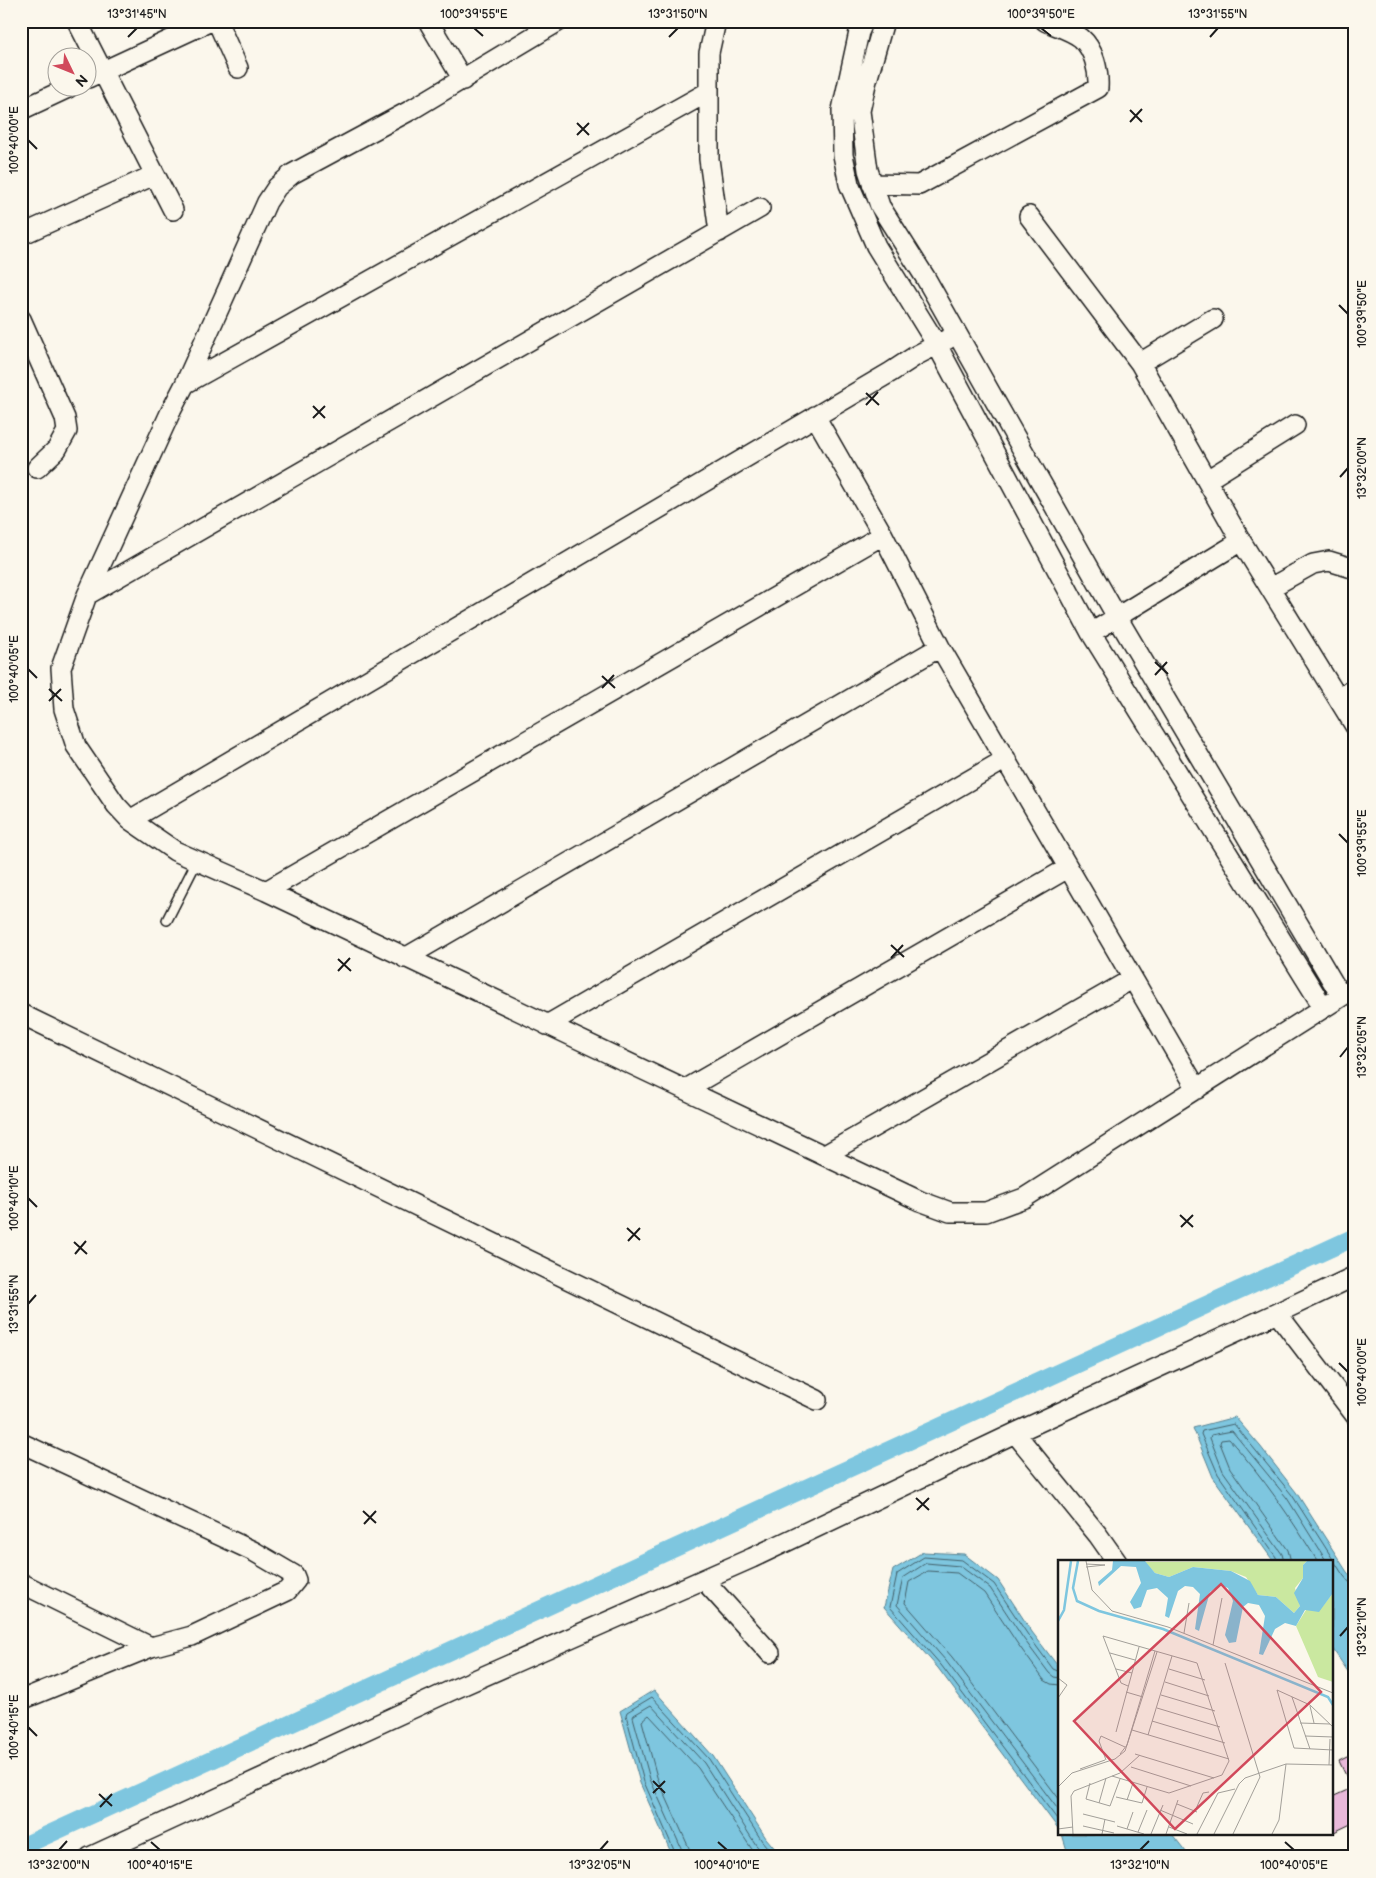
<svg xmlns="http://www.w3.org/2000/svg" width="1376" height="1878" viewBox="0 0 1376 1878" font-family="'Balsamiq Sans',sans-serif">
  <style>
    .water { fill: #7ec6df; stroke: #578291 }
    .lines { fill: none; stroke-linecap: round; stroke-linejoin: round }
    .shore { stroke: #43606a; stroke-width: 1 }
    .canal { stroke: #7ec6df; stroke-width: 18 }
    .building { fill: #e8b8d9; stroke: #1c1c1c }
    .service-casing { stroke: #1c1c1c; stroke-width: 12 }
    .minor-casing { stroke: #1c1c1c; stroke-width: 22 }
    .service { stroke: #fbf7ec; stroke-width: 9 }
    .minor { stroke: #fbf7ec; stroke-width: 19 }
    .ticks { fill: none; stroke: #1c1c1c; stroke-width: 2 }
    .inset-river { fill: none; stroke: #7ec6df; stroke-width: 2.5 }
    .inset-road { fill: none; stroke: #a29f99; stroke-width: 1 }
    .view { fill: #d1495b; fill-opacity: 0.15; stroke: #d1495b; stroke-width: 2.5 }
    .inset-edge { fill: none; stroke: #1c1c1c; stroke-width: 2.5 }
    .neatline { fill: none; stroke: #1c1c1c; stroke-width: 2 }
    .ticks-label { font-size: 12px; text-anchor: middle; fill: #1c1c1c }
  </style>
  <rect width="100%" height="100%" fill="#fbf7ec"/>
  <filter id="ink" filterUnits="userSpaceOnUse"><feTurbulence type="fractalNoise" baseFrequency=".02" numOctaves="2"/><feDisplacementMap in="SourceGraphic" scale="10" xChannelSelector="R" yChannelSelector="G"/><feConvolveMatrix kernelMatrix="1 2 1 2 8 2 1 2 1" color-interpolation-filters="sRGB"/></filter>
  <g filter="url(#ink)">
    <path class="water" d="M 1235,1417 L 1260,1446 L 1296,1492 L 1347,1572 L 1355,1581 L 1355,1682 L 1332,1648 L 1332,1562 L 1274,1562 L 1213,1477 L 1193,1428 Z
      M 923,1552 L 964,1554 L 998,1580 L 1032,1632 L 1060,1669 L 1060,1831 L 938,1668 L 884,1607 L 893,1570 Z
      M 654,1690 L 713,1756 L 766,1838 L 782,1857 L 673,1857 L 640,1783 L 620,1711 Z
      M 1062,1834 L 1172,1834 L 1190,1857 L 1069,1857 Z"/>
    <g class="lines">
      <path class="shore" d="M 1277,1562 L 1276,1557 L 1218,1474 L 1201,1434 L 1202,1431 L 1234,1424 L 1292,1495 L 1343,1575 L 1350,1583 L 1355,1584
        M 1284,1562 L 1282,1554 L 1223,1471 L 1210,1438 L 1211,1435 L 1232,1431 L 1287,1498 L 1327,1562
        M 1291,1562 L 1288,1550 L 1230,1468 L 1220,1443 L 1221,1440 L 1229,1439 C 1264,1478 1291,1518 1318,1562
        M 1060,1672 L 1053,1669 L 1028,1635 L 994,1584 L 962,1560 L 924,1557 L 897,1574 L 890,1607 L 941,1665 L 1060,1823
        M 1060,1678 L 1054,1677 L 1049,1673 L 1023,1638 L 990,1588 L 960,1566 L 926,1563 L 903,1578 L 897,1605 L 946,1661 L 1060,1812
        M 1060,1685 L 1051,1684 L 1044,1680 L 1017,1643 L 984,1593 L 957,1573 L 928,1571 L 909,1582 L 905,1603 L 952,1657 L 1060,1800
        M 677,1857 L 644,1782 L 626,1715 L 627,1712 L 652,1697 L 709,1759 L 762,1841 L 775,1857
        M 683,1857 L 682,1850 L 650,1779 L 633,1717 L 634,1715 L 651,1705 L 704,1763 L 756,1845 L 767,1857
        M 691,1857 L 689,1848 L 657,1777 L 642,1721 L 649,1715 L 698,1768 L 757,1857"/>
      <path class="canal" d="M 21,1847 L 1355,1237"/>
    </g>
    <path class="building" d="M 1355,1753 L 1355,1822 L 1332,1833 L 1332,1797 L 1352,1788 L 1339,1761 Z"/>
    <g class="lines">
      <g class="service-casing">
        <path id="service" d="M 167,920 L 197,861"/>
      </g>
      <g class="minor-casing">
        <path id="minor" d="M 77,21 L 173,210
          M 217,21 L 238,68
          M 428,21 L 463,80
          M 559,21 L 411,110 L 292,174 L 277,187 L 267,202 L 185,384 L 171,411 L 87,595 L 61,668 L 64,709 L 76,746 L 116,805 L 130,820 L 175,851 L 266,891 L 920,1201 L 950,1212 L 986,1212 L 1024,1198 L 1355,988
          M 716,21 L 709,53 L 709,159 L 719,232
          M 864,21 L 859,32 L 842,110 L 843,155 L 849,184 L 876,246 L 937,345 L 1091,633 L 1323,1007
          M 884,21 L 866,84 L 860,111 L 868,170 L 880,206 L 925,277 L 1117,617 L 1341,996
          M 88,78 L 211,21
          M 21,110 L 68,88
          M 872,184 L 919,185 L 1098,88 C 1099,71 1094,49 1081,38 C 1071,30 1056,26 1045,21
          M 1029,216 L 1140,363 L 1241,541 L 1355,726
          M 21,235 L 154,175
          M 21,319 L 65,418 L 67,431 L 57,449 L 37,468
          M 1140,363 L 1213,319
          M 185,384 L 708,92
          M 815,416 L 883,535 L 940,647 L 1197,1089
          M 1207,480 L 1295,425
          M 1270,588 L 1313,564 L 1329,561 L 1355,569
          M 87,595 L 760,208
          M 1091,633 L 1241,541
          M 1339,698 L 1355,688
          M 130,820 L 891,372 L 917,355 L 948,339
          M 266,891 L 883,535
          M 405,958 L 940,647
          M 21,1014 L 817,1400
          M 547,1025 L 1006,759
          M 686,1089 L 1068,868
          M 825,1155 L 1132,979
          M 1277,1313 L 1355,1415
          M 1015,1433 L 1098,1535 L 1117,1562
          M 21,1443 L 253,1551 L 294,1575 L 296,1580 L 287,1591 L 192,1636 L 151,1647 L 21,1700
          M 704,1580 L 770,1653
          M 21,1583 L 151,1647
          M 90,1857 L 450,1691 L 752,1558 L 1015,1433 L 1277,1313 L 1355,1276"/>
      </g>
      <use href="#service" class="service"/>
      <use href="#minor" class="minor"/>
    </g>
  </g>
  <path class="ticks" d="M 474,28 L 483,36M 1041,28 L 1051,36M 128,37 L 137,28M 669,37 L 678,28M 1210,37 L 1218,28M 1130,110 L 1142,122M 1130,122 L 1142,109M 577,123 L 589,135M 577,135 L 589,123M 28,140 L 37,149M 1339,305 L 1348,314M 866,393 L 879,405M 866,405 L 878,392M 313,406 L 325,418M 313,418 L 325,406M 1340,477 L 1348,468M 1155,662 L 1168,674M 28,669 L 37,678M 1155,675 L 1167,662M 602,676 L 615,688M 602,688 L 614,675M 49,689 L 62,701M 49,701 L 61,689M 1339,834 L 1348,843M 891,945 L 904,957M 891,958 L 903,945M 338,959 L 351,971M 338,971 L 350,958M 1340,1057 L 1348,1047M 28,1198 L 37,1207M 1180,1215 L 1193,1227M 1181,1227 L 1193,1215M 627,1228 L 640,1240M 628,1241 L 640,1228M 74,1242 L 87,1254M 75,1254 L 86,1241M 28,1304 L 36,1295M 1339,1363 L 1348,1372M 916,1498 L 929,1510M 917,1510 L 929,1498M 363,1511 L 376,1523M 364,1524 L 376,1511M 1340,1636 L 1348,1627M 28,1727 L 37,1736M 653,1781 L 665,1793M 653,1793 L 665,1781M 99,1794 L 112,1806M 100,1807 L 112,1794M 151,1842 L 160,1850M 718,1842 L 727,1850M 1285,1842 L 1294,1850M 59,1850 L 67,1841M 600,1850 L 608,1841M 1140,1850 L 1149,1841"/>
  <g transform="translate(1058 1560)">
    <rect width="275" height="275" fill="#fbf7ec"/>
    <path d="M 249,1 L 245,5 L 245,18 L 237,28 L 242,46 L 236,53 L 218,37 L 200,35 L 188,17 L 173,11 L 135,7 L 111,17 L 97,13 L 87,2 ZM 275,33 L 275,122 L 260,117 L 238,66 L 248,50 L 265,46 Z" fill="#cae8a0"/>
    <path d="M 55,1 L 87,1 L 97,13 L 111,17 L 135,7 L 173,11 L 192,21 L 200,35 L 218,37 L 236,53 L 242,46 L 236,33 L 245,18 L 245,5 L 249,1 L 275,1 L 275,33 L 261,52 L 247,50 L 238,66 L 227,63 L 217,69 L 205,95 L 201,94 L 207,56 L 201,45 L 190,43 L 185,47 L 178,82 L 171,83 L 167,75 L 175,41 L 170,28 L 162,25 L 152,32 L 141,71 L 137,69 L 142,34 L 135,27 L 127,26 L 120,31 L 111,58 L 107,56 L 110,38 L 99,28 L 89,30 L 83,47 L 76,49 L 72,42 L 83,23 L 78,7 L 63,6 L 41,26 L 40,22 L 54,10 Z" fill="#7ec6df"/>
    <path class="inset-river" d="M 20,1 L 15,28 L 19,41 L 41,51 L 105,69 L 270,137 L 275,145M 0,61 L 6,50 L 13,1"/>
    <path class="inset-road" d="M 28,1 L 34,30 L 54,51 L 110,67 L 275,133M 28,4 L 47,5 L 28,7M 126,73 L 131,43M 155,85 L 164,38M 52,93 L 77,100M 167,103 L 202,217 L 175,274M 58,109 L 74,113M 111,109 L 147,120M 0,118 L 9,125 L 0,138M 107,122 L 151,136M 68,132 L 85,137M 103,135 L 157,151M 234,137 L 252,189M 252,146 L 256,163M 99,148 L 162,167M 94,161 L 167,183M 242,163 L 272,164M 275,167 L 252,145 L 219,130 L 236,188 L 275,190M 74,170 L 171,199M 58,172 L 81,87M 90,175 L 114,96M 247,176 L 275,177M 62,194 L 69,185 L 97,91M 77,194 L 156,218M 48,200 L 41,181 L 43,176 L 67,187M 271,205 L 272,179M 73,207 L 133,226M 22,209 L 47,200M 54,216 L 111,233 L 164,215 L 171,201 L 139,103 L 45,76 L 63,123 L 70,126M 32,223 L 28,239 L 52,246 L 62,219M 0,227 L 14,213 L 57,199 L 67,191 L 99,92M 58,237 L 84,243 L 89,227M 69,240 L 75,223M 41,243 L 48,218M 119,244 L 139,252M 102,250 L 135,264M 137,251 L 145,233 L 151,232M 25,254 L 57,262M 25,266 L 56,273M 59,266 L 86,274M 111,267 L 129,274M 0,269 L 15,267M 69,269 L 75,252M 80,272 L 89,250M 15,274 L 13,236 L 16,231 L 62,213 L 82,195M 44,274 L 47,259M 93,274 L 105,245M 108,274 L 120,240M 139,274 L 160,233 L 177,229M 156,274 L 181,224 L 187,218 L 228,204 L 275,205M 214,274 L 221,260 L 228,204"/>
    <path class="view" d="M 163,24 L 263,132 L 117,269 L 16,161 Z"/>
    <rect width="275" height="275" class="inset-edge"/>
  </g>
  <rect width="1376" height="1878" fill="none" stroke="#fbf7ec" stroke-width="55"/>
  <g transform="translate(72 72) rotate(133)"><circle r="24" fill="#fbf7ec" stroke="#a29f99"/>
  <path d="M0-4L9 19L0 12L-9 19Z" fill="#d1495b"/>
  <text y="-8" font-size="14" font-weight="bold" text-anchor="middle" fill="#1c1c1c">N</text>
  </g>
  <rect x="28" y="28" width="1320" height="1822" class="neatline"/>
  <g class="ticks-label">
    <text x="137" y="18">13°31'45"N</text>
    <text x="474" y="18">100°39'55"E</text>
    <text x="678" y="18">13°31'50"N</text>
    <text x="1041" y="18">100°39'50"E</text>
    <text x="1218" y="18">13°31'55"N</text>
    <text transform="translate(14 140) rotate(-90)" y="4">100°40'00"E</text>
    <text transform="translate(1362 314) rotate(-90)" y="4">100°39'50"E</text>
    <text transform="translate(1362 468) rotate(-90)" y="4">13°32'00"N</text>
    <text transform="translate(14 669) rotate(-90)" y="4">100°40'05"E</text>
    <text transform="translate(1362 843) rotate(-90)" y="4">100°39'55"E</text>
    <text transform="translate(1362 1047) rotate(-90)" y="4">13°32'05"N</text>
    <text transform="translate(14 1198) rotate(-90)" y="4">100°40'10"E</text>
    <text transform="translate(14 1304) rotate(-90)" y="4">13°31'55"N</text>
    <text transform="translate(1362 1372) rotate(-90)" y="4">100°40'00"E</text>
    <text transform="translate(1362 1627) rotate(-90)" y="4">13°32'10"N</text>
    <text transform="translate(14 1727) rotate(-90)" y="4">100°40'15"E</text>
    <text x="59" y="1869">13°32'00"N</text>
    <text x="160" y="1869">100°40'15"E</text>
    <text x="600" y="1869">13°32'05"N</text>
    <text x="727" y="1869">100°40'10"E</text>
    <text x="1140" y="1869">13°32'10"N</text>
    <text x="1294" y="1869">100°40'05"E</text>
  </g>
</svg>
